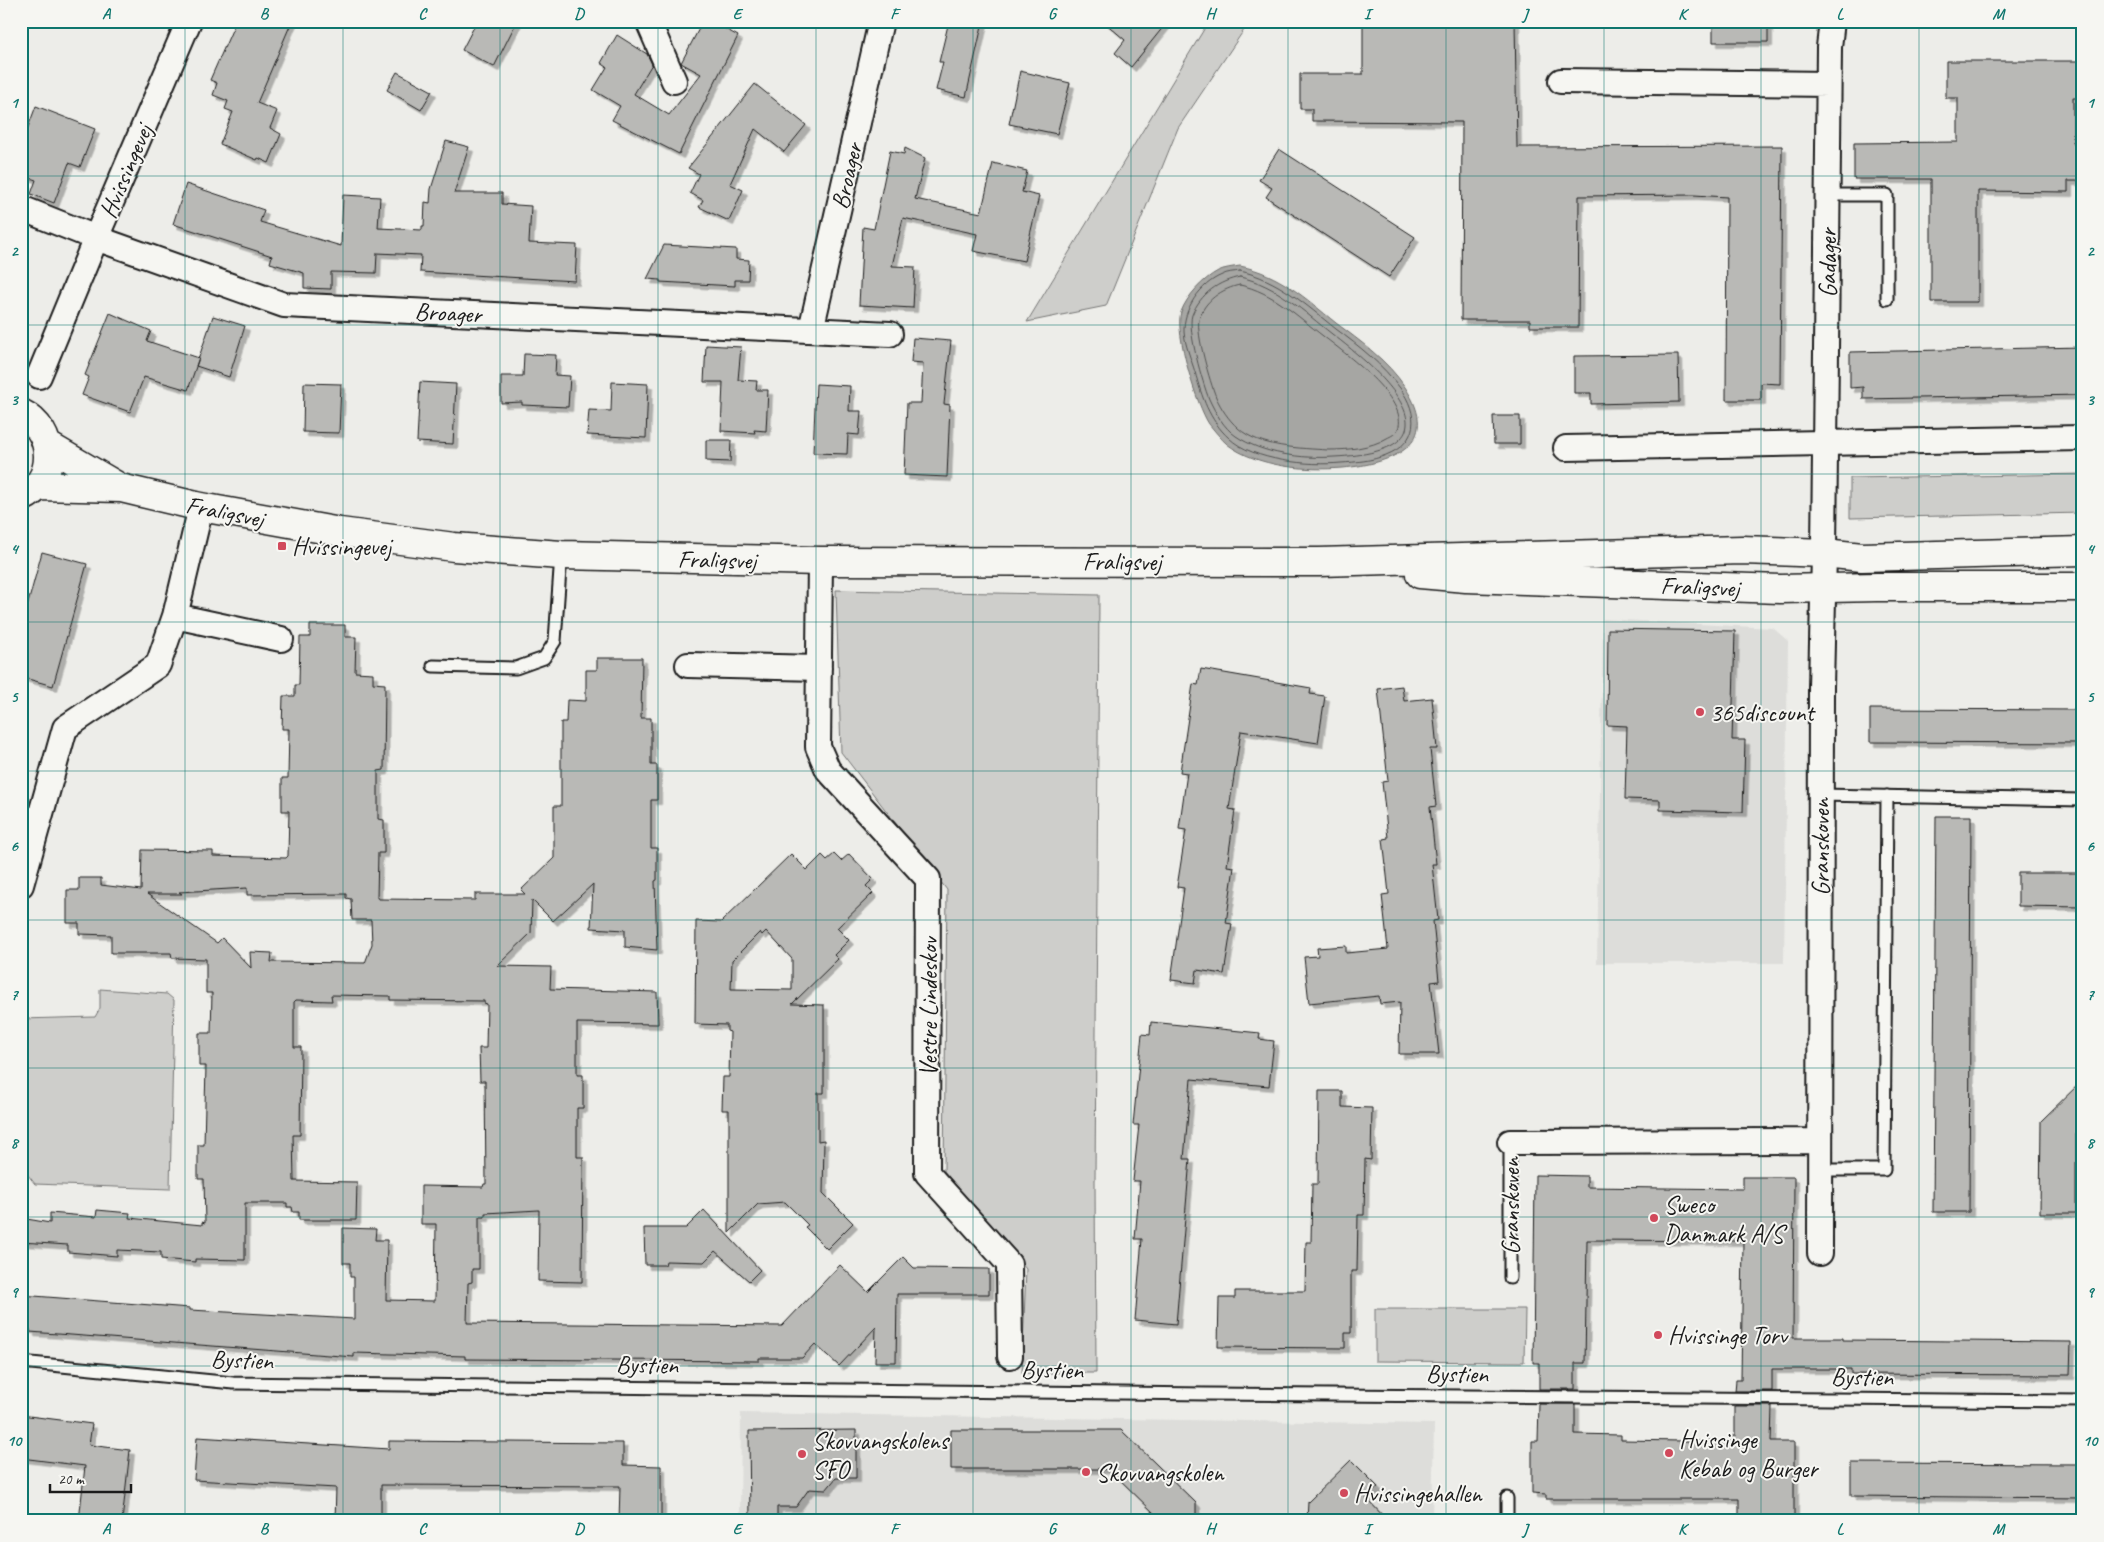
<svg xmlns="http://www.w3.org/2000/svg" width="2104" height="1542" viewBox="0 0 2104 1542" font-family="Caveat,sans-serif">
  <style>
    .built { fill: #ddddda }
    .green { fill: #cececb; stroke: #757574 }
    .water { fill: #a6a6a3; stroke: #6f6f6d }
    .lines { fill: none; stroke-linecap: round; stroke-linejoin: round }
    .shore { stroke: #535352; stroke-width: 1 }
    .building { fill: #b9b9b6; stroke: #1c1c1c; fill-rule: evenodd; filter: url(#shadow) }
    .service-casing { stroke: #1c1c1c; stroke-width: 15 }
    .minor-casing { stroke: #1c1c1c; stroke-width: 28 }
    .tertiary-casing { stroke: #1c1c1c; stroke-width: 31 }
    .service { stroke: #f6f6f2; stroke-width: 11 }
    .minor { stroke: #f6f6f2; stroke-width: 24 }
    .tertiary { stroke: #f6f6f2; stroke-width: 28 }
    .grid { fill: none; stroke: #0f766e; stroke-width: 1; stroke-opacity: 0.55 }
    .poi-dot { fill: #d1495b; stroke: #f6f6f2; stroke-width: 2 }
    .labels { text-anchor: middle; stroke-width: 4; stroke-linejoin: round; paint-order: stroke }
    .street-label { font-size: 25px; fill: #1c1c1c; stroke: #f6f6f2 }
    .poi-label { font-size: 25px; fill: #1c1c1c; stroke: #f6f6f2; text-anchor: start }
    .neatline { fill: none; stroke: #0f766e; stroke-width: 2 }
    .grid-label { font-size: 16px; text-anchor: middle; font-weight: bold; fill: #0f766e }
  </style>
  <defs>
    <filter id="shadow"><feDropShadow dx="4.5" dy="4.5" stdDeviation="0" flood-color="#0004"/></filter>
  </defs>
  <rect width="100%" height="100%" fill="#edede9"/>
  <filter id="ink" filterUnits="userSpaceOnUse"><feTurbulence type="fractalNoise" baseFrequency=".02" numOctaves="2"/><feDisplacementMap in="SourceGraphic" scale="10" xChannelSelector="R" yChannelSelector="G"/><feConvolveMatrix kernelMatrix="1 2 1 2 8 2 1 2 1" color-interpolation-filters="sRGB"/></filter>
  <g filter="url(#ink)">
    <path class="built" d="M 1603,619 L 1773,628 L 1788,641 L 1784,963 L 1597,963 Z
      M 741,1413 L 1434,1424 L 1432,1521 L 740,1521 Z"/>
    <path class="green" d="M 1209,21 L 1250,21 L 1178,128 L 1106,306 L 1027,322 Z
      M 2083,474 L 2083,513 L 1850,518 L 1850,478 Z
      M 836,590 L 1099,595 L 1095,1179 L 1096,1373 L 1022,1373 L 1026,1269 L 944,1171 L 947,890 L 841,752 Z
      M 100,989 L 167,994 L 174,1000 L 170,1189 L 35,1184 L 21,1166 L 21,1019 L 95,1017 L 100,1008 Z
      M 1375,1309 L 1525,1309 L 1524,1362 L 1375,1361 Z"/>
    <path class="water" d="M 1240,266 C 1280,274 1305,298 1336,323 C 1360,341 1388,361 1405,387 C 1443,445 1393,463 1343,468 C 1307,471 1257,467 1227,444 C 1221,439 1214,430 1209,424 C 1197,406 1174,332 1181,312 C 1187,296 1203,279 1218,271 C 1224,268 1233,267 1240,266 Z"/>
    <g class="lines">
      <path class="shore" d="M 1240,271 C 1278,279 1306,305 1336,329 C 1359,346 1383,365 1400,388 C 1419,414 1419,442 1386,455 C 1372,461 1356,462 1341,463 C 1310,466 1253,461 1229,438 C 1209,420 1202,397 1195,372 C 1191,359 1185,345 1184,332 C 1183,309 1200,284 1222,275 C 1227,272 1234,272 1240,271 Z
        M 1240,277 C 1277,285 1304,312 1332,334 C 1390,378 1466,451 1334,457 C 1302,459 1262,454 1236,436 C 1224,428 1215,412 1209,399 C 1203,384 1187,330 1192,315 C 1200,294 1219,281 1240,277 Z
        M 1240,285 C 1273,292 1297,316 1323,336 C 1342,351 1410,400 1398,429 C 1396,434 1391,436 1387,438 C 1371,448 1347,450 1328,450 C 1300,448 1260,448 1238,428 C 1228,419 1221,408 1216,397 C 1210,382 1196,334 1199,320 C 1203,301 1223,288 1240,285 Z"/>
    </g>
    <path class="building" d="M 236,21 L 292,21 L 257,103 L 277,111 L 270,128 L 281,134 L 269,163 L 258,158 L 257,160 L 220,144 L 233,112 L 225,109 L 228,101 L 213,95 L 217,83 L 210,80 Z
      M 477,21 L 517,21 L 494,67 L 462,50 Z
      M 703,21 L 711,21 L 738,36 L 679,154 L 612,120 L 620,106 L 593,90 L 607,67 L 601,63 L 617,35 L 647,54 L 652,64 L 634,94 L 669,115 L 701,74 L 681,63 Z
      M 949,21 L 983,21 L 966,97 L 936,90 L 943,62 L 939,62 Z
      M 1103,21 L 1168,21 L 1131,67 L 1115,53 L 1125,40 Z
      M 1363,21 L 1515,21 L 1517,147 L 1782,146 L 1780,384 L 1761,383 L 1761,400 L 1726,400 L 1727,197 L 1694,195 L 1579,196 L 1578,327 L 1530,327 L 1530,320 L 1461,320 L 1462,122 L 1312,121 L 1312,109 L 1300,109 L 1300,74 L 1363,74 Z
      M 1713,21 L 1768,21 L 1768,42 L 1713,42 Z
      M 1946,61 L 2083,61 L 2083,98 L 2073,98 L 2073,143 L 2083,143 L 2083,181 L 2068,181 L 2068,192 L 1978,191 L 1978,302 L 1931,302 L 1931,179 L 1854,179 L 1854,143 L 1958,142 L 1958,98 L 1946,98 Z
      M 1020,71 L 1070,83 L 1057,134 L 1009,124 Z
      M 397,72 L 432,91 L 421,110 L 387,90 Z
      M 755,84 L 806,125 L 784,152 L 755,129 L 730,184 L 743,190 L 729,221 L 699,207 L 703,200 L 690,193 L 699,174 L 688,168 Z
      M 36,106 L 95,129 L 80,167 L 69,163 L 54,203 L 31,194 L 36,180 L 21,175 L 21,146 Z
      M 446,141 L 469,147 L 454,193 L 502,193 L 502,204 L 531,206 L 529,243 L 577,245 L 575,281 L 420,272 L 421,255 L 377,253 L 376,273 L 331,272 L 331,289 L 304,288 L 304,273 L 270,263 L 272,256 L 173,224 L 186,184 L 264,210 L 260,222 L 341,246 L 343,195 L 380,197 L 378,228 L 422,230 L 422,226 L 424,226 L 425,202 L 430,203 L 431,189 Z
      M 905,148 L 925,158 L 915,199 L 981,213 L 993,163 L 1027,171 L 1022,192 L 1039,196 L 1024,261 L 973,251 L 977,234 L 903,218 L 892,266 L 915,267 L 913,308 L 859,305 L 863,227 L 874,229 L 890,151 L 904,154 Z
      M 1279,149 L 1415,237 L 1389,277 L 1266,197 L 1272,188 L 1259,180 Z
      M 664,245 L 736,249 L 736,259 L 749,260 L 748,280 L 735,280 L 735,286 L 660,282 L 660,280 L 647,279 Z
      M 110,313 L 151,331 L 147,341 L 199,358 L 188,390 L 144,377 L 130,412 L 82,395 L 89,377 L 85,375 Z
      M 213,316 L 245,326 L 229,377 L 196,366 Z
      M 913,338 L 951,341 L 944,404 L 950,405 L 947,477 L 904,475 L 907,403 L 921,403 L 923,363 L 911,362 Z
      M 706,345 L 741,347 L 738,380 L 757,381 L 756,390 L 768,390 L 766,431 L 754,430 L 755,433 L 721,431 L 723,382 L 704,382 Z
      M 2083,347 L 2083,395 L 1863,399 L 1863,387 L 1850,388 L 1850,352 Z
      M 524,354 L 556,355 L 555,375 L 570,376 L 568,407 L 522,405 L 522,402 L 501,403 L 501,376 L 523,376 Z
      M 1678,355 L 1679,402 L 1591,404 L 1591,393 L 1574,393 L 1574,356 Z
      M 420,382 L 456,384 L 453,444 L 417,442 Z
      M 612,382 L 648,384 L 646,438 L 587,435 L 589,410 L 611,411 Z
      M 304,383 L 341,384 L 339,433 L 303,432 Z
      M 816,384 L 850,386 L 849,411 L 861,411 L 859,435 L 848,434 L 847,454 L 813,453 Z
      M 1493,416 L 1520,416 L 1520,444 L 1494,444 Z
      M 706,440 L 731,440 L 730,462 L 706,461 Z
      M 42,552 L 87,564 L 53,686 L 21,677 L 21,629 Z
      M 310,625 L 345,625 L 345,637 L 356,637 L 355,672 L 373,673 L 373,683 L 385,684 L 384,770 L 378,771 L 378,819 L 384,820 L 384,853 L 378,853 L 377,898 L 379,899 L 475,900 L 475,894 L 525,894 L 521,890 L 554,858 L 554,806 L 561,806 L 561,722 L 566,722 L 567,700 L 586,701 L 586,670 L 597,670 L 597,658 L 642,658 L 641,718 L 651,718 L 651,765 L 657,765 L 657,800 L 651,800 L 651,848 L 657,848 L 657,880 L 655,881 L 657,950 L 625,947 L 625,930 L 591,928 L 593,884 L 553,921 L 532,900 L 531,933 L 497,966 L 551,967 L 550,989 L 657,992 L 658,1024 L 577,1023 L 577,1075 L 583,1075 L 583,1108 L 577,1108 L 577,1157 L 583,1157 L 582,1282 L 538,1281 L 539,1210 L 485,1213 L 485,1217 L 479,1217 L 479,1269 L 472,1269 L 472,1282 L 468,1283 L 467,1323 L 782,1326 L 840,1265 L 868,1292 L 903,1257 L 914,1268 L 989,1269 L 989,1294 L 897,1294 L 896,1362 L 875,1362 L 876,1327 L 839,1366 L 815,1344 L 802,1358 L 759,1358 L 759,1361 L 465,1359 L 465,1356 L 354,1353 L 354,1357 L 71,1335 L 30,1332 L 30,1329 L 21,1329 L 21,1295 L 190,1308 L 190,1310 L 354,1319 L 354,1277 L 350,1277 L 350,1263 L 343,1263 L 343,1228 L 376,1229 L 375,1240 L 387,1240 L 386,1300 L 435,1301 L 436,1224 L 421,1224 L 421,1186 L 483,1187 L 484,1184 L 486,1184 L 485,1081 L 480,1081 L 479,1048 L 486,1048 L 487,1004 L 484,1003 L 484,1001 L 390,1000 L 390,996 L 331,995 L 332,1001 L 296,1000 L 294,1002 L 294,1047 L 301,1047 L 300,1135 L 293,1135 L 294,1181 L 357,1182 L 356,1220 L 299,1220 L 299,1212 L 293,1212 L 292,1207 L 287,1207 L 287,1203 L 245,1203 L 245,1260 L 195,1259 L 195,1262 L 161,1259 L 161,1252 L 117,1250 L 117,1256 L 68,1252 L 68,1245 L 21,1242 L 21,1218 L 50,1223 L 50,1213 L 96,1217 L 97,1210 L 130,1213 L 129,1218 L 202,1225 L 202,1222 L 205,1223 L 204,1179 L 198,1179 L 198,1145 L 204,1145 L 206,1066 L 199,1066 L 199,1033 L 211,1033 L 212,993 L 206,993 L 206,959 L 172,958 L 171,953 L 111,953 L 111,935 L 79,934 L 79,923 L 67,923 L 67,890 L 79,890 L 79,878 L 101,878 L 101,885 L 141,890 L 142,850 L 213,851 L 213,856 L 286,858 L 288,856 L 289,811 L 282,811 L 282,778 L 288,778 L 289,729 L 282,729 L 283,696 L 295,696 L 295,685 L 299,685 L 300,637 L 310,637 ZM 247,888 L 247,895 L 346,894 L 346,898 L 351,899 L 352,920 L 371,920 L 372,944 L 365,963 L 271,962 L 272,953 L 250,952 L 251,968 L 222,938 L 217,943 L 147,894 L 182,894 L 179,892 Z
      M 1608,629 L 1735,631 L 1732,740 L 1745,740 L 1743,812 L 1660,810 L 1660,800 L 1625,799 L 1627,726 L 1607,725 Z
      M 1201,669 L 1311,688 L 1310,694 L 1325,696 L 1318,743 L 1241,731 L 1229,809 L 1235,810 L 1227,866 L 1234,867 L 1226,923 L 1232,924 L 1224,974 L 1197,970 L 1195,983 L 1171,980 L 1184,888 L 1177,887 L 1186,830 L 1179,829 L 1187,773 L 1180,772 L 1193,684 L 1198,685 Z
      M 1402,686 L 1404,701 L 1432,698 L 1437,749 L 1430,749 L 1436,806 L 1430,807 L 1436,864 L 1432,864 L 1438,920 L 1433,921 L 1439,981 L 1431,982 L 1439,1054 L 1399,1054 L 1400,1002 L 1380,1004 L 1379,996 L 1309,1003 L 1304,957 L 1318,956 L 1317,948 L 1346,946 L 1346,953 L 1388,949 L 1382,895 L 1389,894 L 1383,839 L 1388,838 L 1382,782 L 1388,781 L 1378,689 Z
      M 1870,709 L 2083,710 L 2083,743 L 1870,742 Z
      M 1936,816 L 1971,816 L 1969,1212 L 1933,1212 Z
      M 791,854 L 807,870 L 822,855 L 827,860 L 834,854 L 841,861 L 849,854 L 873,879 L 866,886 L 873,893 L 837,928 L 849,940 L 834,955 L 838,959 L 792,1004 L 824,1005 L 824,1093 L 818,1093 L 818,1141 L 824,1140 L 823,1193 L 853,1223 L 827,1249 L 805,1227 L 808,1225 L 785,1202 L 758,1204 L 729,1233 L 729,1110 L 722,1110 L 723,1077 L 729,1077 L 730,1032 L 727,1031 L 727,1025 L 695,1024 L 696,921 L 721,922 ZM 766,931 L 792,959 L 792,990 L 731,989 L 732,960 L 760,932 L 762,935 Z
      M 2018,873 L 2083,873 L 2083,907 L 2018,906 Z
      M 1151,1022 L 1260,1033 L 1259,1039 L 1274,1041 L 1269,1086 L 1191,1079 L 1184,1159 L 1190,1159 L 1176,1324 L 1135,1320 L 1142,1239 L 1135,1239 L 1140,1181 L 1133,1181 L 1139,1125 L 1133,1125 L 1142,1034 L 1150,1035 Z
      M 2083,1080 L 2083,1127 L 2076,1134 L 2076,1213 L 2040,1213 L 2041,1121 Z
      M 1319,1091 L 1342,1091 L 1342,1107 L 1372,1108 L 1371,1160 L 1365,1159 L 1364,1215 L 1358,1215 L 1357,1271 L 1351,1271 L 1351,1333 L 1345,1333 L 1345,1348 L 1218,1347 L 1219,1298 L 1235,1298 L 1235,1291 L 1305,1291 L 1306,1242 L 1311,1242 L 1312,1184 L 1318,1184 Z
      M 1535,1175 L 1587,1176 L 1587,1187 L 1743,1189 L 1743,1177 L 1794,1177 L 1793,1338 L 1843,1338 L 1843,1340 L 2071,1342 L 2070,1375 L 1851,1374 L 1851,1369 L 1772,1369 L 1772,1391 L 1735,1391 L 1736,1380 L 1741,1380 L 1743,1241 L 1587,1240 L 1585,1363 L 1575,1363 L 1575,1389 L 1539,1389 L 1539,1363 L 1533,1363 Z
      M 704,1210 L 760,1270 L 749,1281 L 715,1251 L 704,1262 L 666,1261 L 665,1265 L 645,1265 L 644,1228 L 686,1228 Z
      M 1539,1404 L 1575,1404 L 1575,1434 L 1621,1435 L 1621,1440 L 1682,1441 L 1729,1441 L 1729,1436 L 1735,1436 L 1735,1406 L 1772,1406 L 1771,1442 L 1794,1442 L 1794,1521 L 1739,1521 L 1739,1499 L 1546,1499 L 1546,1494 L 1532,1493 L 1532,1441 L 1538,1441 Z
      M 21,1415 L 92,1424 L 89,1445 L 130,1450 L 122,1521 L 79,1521 L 85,1466 L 21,1458 Z
      M 856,1430 L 856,1478 L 836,1478 L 826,1490 L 809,1489 L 796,1507 L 777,1507 L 777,1521 L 750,1521 L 749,1431 Z
      M 951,1430 L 1121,1430 L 1196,1503 L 1196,1521 L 1162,1521 L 1109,1469 L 951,1469 Z
      M 197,1437 L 389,1449 L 389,1441 L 623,1443 L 623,1465 L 661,1466 L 661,1521 L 619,1521 L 620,1486 L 381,1485 L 381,1521 L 335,1521 L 336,1488 L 194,1480 Z
      M 1351,1460 L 1378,1487 L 1366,1498 L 1388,1521 L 1307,1521 L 1308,1502 Z
      M 1851,1463 L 2083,1464 L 2083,1498 L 1851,1496 Z"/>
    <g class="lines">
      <g class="service-casing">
        <path id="service" d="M 1827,195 L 1887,195 L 1887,299
          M 433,666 L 516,668 L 544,658 L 555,641 L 561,555
          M 1820,795 L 2083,800
          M 1820,1170 L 1884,1170 L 1887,796
          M 1510,1278 L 1510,1142
          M 21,1362 L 233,1383 L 1207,1394 L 2083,1401
          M 1507,1521 L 1507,1498"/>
      </g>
      <g class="minor-casing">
        <path id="minor" d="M 648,21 L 674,81
          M 1561,81 L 1828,84
          M 21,208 L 96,238 L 284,305 L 890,334
          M 811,330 L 881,21
          M 39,376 L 96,238 L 189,21
          M 1566,448 L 2083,438
          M 820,561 L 818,747 L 828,770 L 928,879 L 927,1173 L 1009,1264 L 1010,1356
          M 175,616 L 281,639
          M 688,665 L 819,668
          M 21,885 L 65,728 L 158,665 L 175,616 L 201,507
          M 1510,1142 L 1819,1141
          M 1820,1253 L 1821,687 L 1824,553 L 1829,47 L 1832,21"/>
      </g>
      <g class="tertiary-casing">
        <path id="tertiary" d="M 21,413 C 56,430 58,482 21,498
          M 47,445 L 117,486
          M 38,486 L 121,488 L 201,507 L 340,532 L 454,547 L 561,555 L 820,561 L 1319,562 L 1742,550 L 1824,553 L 1862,557 L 2083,551
          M 1420,574 L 1466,578 L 1780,589 L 1877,587 L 2083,587"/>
      </g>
      <use href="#service" class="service"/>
      <use href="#minor" class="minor"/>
      <use href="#tertiary" class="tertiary"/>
    </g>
  </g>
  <path class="grid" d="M 185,21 L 185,1521M 343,21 L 343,1521M 500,21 L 500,1521M 658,21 L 658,1521M 816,21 L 816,1521M 973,21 L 973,1521M 1131,21 L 1131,1521M 1288,21 L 1288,1521M 1446,21 L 1446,1521M 1604,21 L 1604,1521M 1761,21 L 1761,1521M 1919,21 L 1919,1521M 21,176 L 2083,176M 21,325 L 2083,325M 21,474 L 2083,474M 21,622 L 2083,622M 21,771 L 2083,771M 21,920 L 2083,920M 21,1068 L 2083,1068M 21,1217 L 2083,1217M 21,1366 L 2083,1366"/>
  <g class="poi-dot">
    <rect x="277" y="541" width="10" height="10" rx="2.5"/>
    <circle cx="1700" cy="712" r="5"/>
    <circle cx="1654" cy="1218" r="5"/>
    <circle cx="1658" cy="1335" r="5"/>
    <circle cx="1669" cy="1453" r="5"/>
    <circle cx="802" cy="1454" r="5"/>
    <circle cx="1086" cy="1472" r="5"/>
    <circle cx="1344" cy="1493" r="5"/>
  </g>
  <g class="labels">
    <g class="street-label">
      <text transform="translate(125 171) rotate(-67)" y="9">Hvissingevej</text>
      <text transform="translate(846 176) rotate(-77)" y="9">Broager</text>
      <text transform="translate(1827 263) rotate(-90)" y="9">Gadager</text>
      <text transform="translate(448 312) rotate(3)" y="9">Broager</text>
      <text transform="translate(225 511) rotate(11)" y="9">Fraligsvej</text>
      <text transform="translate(717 559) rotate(1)" y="9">Fraligsvej</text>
      <text x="1122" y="570">Fraligsvej</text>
      <text transform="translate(1700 586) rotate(2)" y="9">Fraligsvej</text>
      <text transform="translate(1820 847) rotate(-90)" y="9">Granskoven</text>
      <text transform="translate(928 1007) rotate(-90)" y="9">Vestre Lindeskov</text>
      <text transform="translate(1510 1206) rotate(-90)" y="9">Granskoven</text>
      <text transform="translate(242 1359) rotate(2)" y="9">Bystien</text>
      <text transform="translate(647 1364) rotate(1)" y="9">Bystien</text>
      <text transform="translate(1052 1369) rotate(1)" y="9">Bystien</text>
      <text transform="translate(1457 1373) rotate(1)" y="9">Bystien</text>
      <text transform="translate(1862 1376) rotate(1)" y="9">Bystien</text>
    </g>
    <g class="poi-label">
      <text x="292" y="555">Hvissingevej</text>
      <text x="1710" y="721">365discount</text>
      <text x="1664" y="1213">Sweco<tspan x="1664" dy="29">Danmark A/S</tspan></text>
      <text x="1668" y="1344">Hvissinge Torv</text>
      <text x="1679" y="1448">Hvissinge<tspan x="1679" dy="29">Kebab og Burger</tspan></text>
      <text x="812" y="1449">Skovvangskolens<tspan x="812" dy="29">SFO</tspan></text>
      <text x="1096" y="1481">Skovvangskolen</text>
      <text x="1354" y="1502">Hvissingehallen</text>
    </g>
  </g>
  <rect width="2104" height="1542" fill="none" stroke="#f6f6f2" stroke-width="55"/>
  <path d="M50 1484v8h81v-8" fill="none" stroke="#1c1c1c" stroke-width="2.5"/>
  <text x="58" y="1484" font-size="15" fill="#1c1c1c" stroke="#f6f6f2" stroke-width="4" paint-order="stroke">20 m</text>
  <rect x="28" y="28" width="2048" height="1486" class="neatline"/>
  <g class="grid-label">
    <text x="106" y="19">A</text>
    <text x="264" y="19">B</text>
    <text x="422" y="19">C</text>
    <text x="579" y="19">D</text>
    <text x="737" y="19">E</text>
    <text x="894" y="19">F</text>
    <text x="1052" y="19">G</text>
    <text x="1210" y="19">H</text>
    <text x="1367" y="19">I</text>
    <text x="1525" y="19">J</text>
    <text x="1682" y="19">K</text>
    <text x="1840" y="19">L</text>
    <text x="1998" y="19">M</text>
    <text x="14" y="108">1</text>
    <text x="2090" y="108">1</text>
    <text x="14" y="256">2</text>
    <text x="2090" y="256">2</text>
    <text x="14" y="405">3</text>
    <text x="2090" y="405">3</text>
    <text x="14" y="554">4</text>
    <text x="2090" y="554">4</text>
    <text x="14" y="702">5</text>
    <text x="2090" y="702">5</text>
    <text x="14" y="851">6</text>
    <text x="2090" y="851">6</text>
    <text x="14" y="1000">7</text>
    <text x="2090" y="1000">7</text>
    <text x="14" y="1148">8</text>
    <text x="2090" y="1148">8</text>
    <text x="14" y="1297">9</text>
    <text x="2090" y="1297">9</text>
    <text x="14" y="1446">10</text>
    <text x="2090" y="1446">10</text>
    <text x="106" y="1534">A</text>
    <text x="264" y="1534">B</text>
    <text x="422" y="1534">C</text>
    <text x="579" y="1534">D</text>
    <text x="737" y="1534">E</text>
    <text x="894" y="1534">F</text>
    <text x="1052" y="1534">G</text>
    <text x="1210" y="1534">H</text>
    <text x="1367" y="1534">I</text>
    <text x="1525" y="1534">J</text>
    <text x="1682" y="1534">K</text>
    <text x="1840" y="1534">L</text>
    <text x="1998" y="1534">M</text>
  </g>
</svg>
